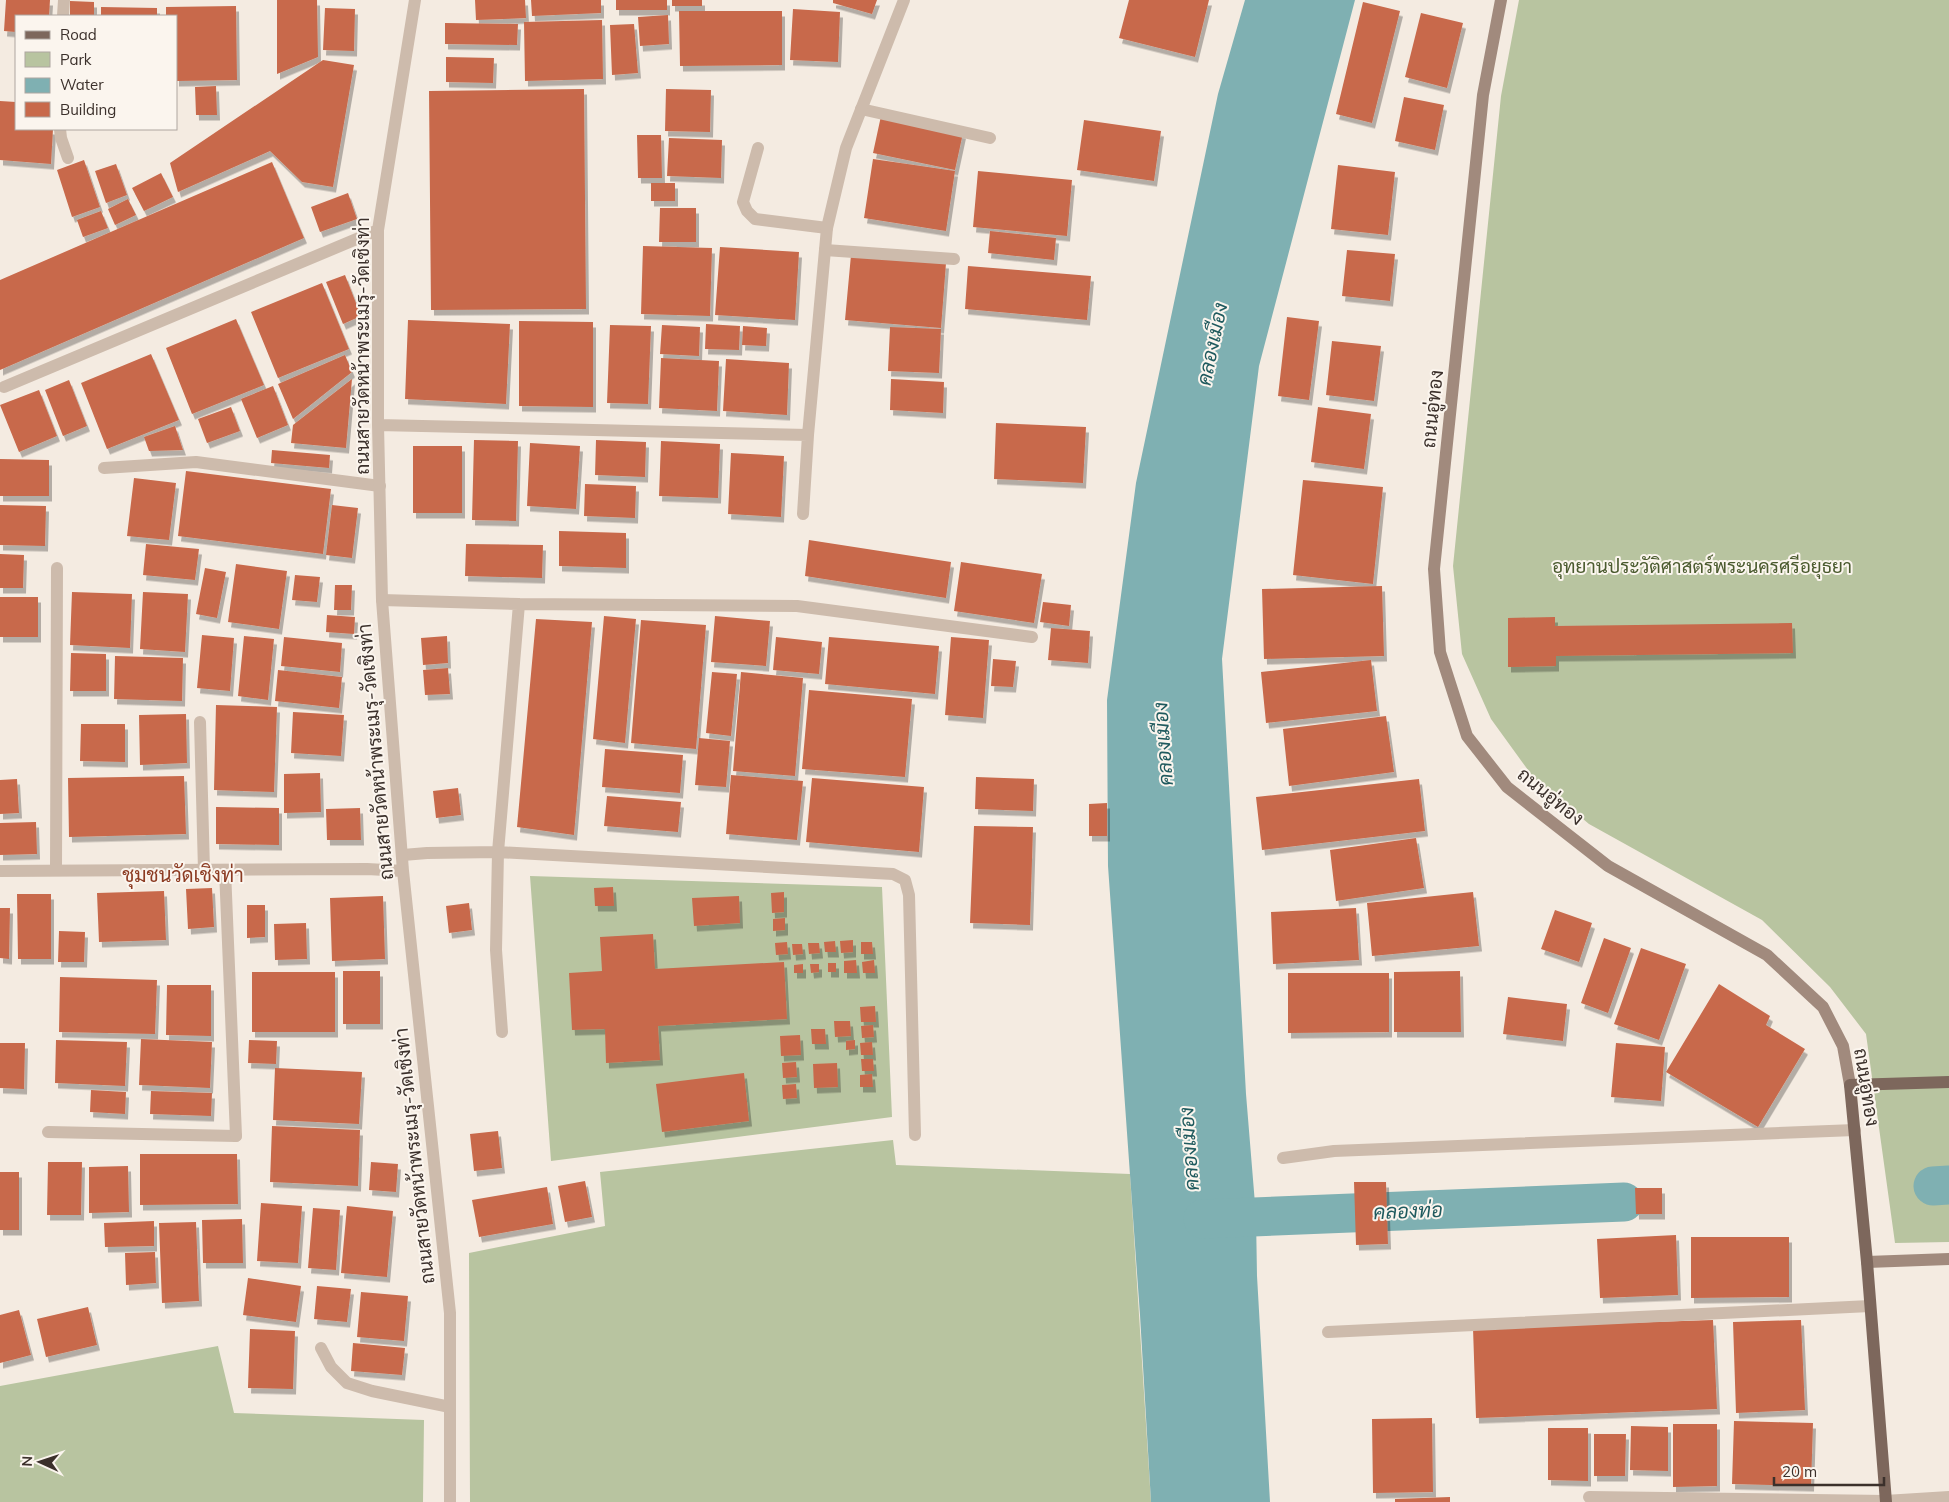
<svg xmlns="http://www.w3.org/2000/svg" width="1949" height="1502" viewBox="0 0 1949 1502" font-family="Mulish,Sarabun,sans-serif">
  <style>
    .green { fill: #b8c4a0 }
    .water { fill: #7fb0b2 }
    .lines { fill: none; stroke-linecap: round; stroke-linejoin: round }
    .canal { stroke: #7fb0b2; stroke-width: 39 }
    .building { fill: #c8694b; filter: url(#shadow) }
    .lane { stroke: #cdbbac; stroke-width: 12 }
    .street { stroke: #cdbbac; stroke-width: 12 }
    .secondary { stroke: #a18a7d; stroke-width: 12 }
    .primary { stroke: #7d675c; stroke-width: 12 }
    .labels { text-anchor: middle; stroke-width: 4; stroke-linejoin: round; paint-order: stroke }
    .street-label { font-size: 19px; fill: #3b302b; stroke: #fbf5ee }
    .park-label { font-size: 19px; fill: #4a5a2e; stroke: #fbf5ee }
    .water-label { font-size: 20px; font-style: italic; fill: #1f5a5e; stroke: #fbf5ee }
    .neighbourhood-label { font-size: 20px; fill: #8c3b22; stroke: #fbf5ee }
  </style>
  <defs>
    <filter id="shadow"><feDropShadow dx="3" dy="5.5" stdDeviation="0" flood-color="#0004"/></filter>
  </defs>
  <rect width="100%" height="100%" fill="#f4ebe1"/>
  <path class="green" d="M 1519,0 L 1949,0 L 1949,1242 L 1895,1243 L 1866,1034 L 1830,987 L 1762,920 L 1589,824 L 1533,777 L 1491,719 L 1462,654 L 1453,566 L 1501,96 Z
    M 530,876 L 882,887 L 892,1117 L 551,1161 Z
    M 893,1140 L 896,1165 L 1130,1174 L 1151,1502 L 470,1502 L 469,1253 L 605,1226 L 600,1172 Z
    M 218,1346 L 234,1413 L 424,1420 L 423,1502 L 0,1502 L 0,1386 Z"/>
  <path class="water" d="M 1245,0 L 1355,0 L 1259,366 L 1222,659 L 1246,1094 L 1256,1216 L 1257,1276 L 1270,1502 L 1151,1502 L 1140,1315 L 1108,866 L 1107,700 L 1136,483 L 1218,94 Z"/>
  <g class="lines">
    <path class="canal" d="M 1933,1186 L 1949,1185
      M 1203,1219 L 1624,1202"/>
  </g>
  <path class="building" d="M 6,0 L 50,0 L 49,16 L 16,16 L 16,32 L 4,31 Z
    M 277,0 L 317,0 L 318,57 L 277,74 Z
    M 475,0 L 525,0 L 526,18 L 476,20 Z
    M 531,0 L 601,0 L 601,13 L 532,16 Z
    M 616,0 L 667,0 L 667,10 L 616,10 Z
    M 672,0 L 702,0 L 702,6 L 672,6 Z
    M 833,0 L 877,0 L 872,14 L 833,3 Z
    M 1129,0 L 1209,0 L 1195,57 L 1119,38 Z
    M 70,1 L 94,2 L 94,16 L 70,16 Z
    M 1363,2 L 1400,11 L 1372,123 L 1336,114 Z
    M 236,6 L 237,80 L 176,81 L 176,16 L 166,16 L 166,7 Z
    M 101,7 L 157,8 L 157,16 L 101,16 Z
    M 325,8 L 355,9 L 354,51 L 323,50 Z
    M 793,9 L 840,12 L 838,62 L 790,60 Z
    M 679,11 L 782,11 L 782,65 L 680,66 Z
    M 1421,13 L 1463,23 L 1447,88 L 1405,77 Z
    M 668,15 L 669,44 L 640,46 L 638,17 Z
    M 602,20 L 603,79 L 525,81 L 524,22 Z
    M 445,23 L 518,24 L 517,45 L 445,44 Z
    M 634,24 L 638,73 L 612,75 L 610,25 Z
    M 446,57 L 494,58 L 493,83 L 446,82 Z
    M 323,60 L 354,65 L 333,187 L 302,182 L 270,151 L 178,192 L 170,163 Z
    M 216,86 L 217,115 L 196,115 L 195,87 Z
    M 584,89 L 586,309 L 431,310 L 429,91 Z
    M 666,89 L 711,90 L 710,132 L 665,131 Z
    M 1404,97 L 1444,105 L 1435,150 L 1395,141 Z
    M 0,101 L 16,102 L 16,129 L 53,129 L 51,164 L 0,160 Z
    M 881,116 L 963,133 L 955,170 L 873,153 Z
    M 1084,120 L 1161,131 L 1154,181 L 1077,170 Z
    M 637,135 L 661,135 L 662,178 L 638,178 Z
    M 669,138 L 722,140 L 721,178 L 667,176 Z
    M 873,159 L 955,171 L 946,231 L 864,218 Z
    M 84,160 L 100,207 L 72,217 L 57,170 Z
    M 272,162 L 304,238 L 0,370 L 0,280 Z
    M 116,164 L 127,195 L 106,203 L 95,171 Z
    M 1338,165 L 1395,172 L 1388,235 L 1331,229 Z
    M 978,171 L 1072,180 L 1067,236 L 973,227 Z
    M 161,173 L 173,197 L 144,211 L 132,188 Z
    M 651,183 L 675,183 L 675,201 L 651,201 Z
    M 348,193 L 357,219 L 320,232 L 311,207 Z
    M 128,199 L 136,215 L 115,225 L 108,209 Z
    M 660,208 L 696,208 L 696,242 L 659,242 Z
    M 101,211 L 108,228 L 83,237 L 77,220 Z
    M 990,231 L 1056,238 L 1054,260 L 988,253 Z
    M 643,246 L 712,248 L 710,316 L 641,314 Z
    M 720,247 L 799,252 L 795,320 L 715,315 Z
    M 1347,250 L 1395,254 L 1390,301 L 1342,296 Z
    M 851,255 L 946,263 L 941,328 L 845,320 Z
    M 968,266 L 1091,276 L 1087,320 L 965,309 Z
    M 345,275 L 361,316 L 343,324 L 326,282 Z
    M 322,283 L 349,349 L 278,378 L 251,312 Z
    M 1287,317 L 1319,321 L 1309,400 L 1278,396 Z
    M 236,319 L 264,385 L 192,414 L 166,348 Z
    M 408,320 L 510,324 L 506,404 L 405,399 Z
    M 519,321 L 593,322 L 593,407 L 519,406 Z
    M 706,324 L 740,326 L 739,350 L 705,349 Z
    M 610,325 L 651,326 L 648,404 L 607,403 Z
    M 662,325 L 700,327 L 699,356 L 660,354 Z
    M 743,326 L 767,328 L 766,346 L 742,345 Z
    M 890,327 L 941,329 L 939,373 L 888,371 Z
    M 1332,341 L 1381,346 L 1374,401 L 1326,395 Z
    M 151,354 L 179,420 L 107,449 L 81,383 Z
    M 345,355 L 352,372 L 293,419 L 278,384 Z
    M 661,358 L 719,361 L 717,411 L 659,408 Z
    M 726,359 L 789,363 L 787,415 L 723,411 Z
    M 352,379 L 346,448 L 291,443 L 293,425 Z
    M 891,379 L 944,382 L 943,413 L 890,410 Z
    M 69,380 L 87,426 L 63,436 L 45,390 Z
    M 273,386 L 288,425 L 257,438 L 241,399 Z
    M 39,390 L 57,436 L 19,452 L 0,405 Z
    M 231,407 L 240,431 L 207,443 L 198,419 Z
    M 1318,407 L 1371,414 L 1364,469 L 1311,462 Z
    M 996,423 L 1086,427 L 1083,483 L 994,479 Z
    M 175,426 L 183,450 L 149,451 L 144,437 Z
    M 474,440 L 518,441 L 516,521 L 472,520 Z
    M 596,440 L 646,442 L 645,477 L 595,475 Z
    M 661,441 L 720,444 L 718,498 L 659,496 Z
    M 530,443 L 580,446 L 576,509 L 527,506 Z
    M 413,446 L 462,446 L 462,513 L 413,513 Z
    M 272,450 L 330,455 L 329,468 L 271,463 Z
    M 731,453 L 784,456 L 781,517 L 728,514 Z
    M 0,459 L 49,460 L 49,496 L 0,496 Z
    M 186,471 L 331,489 L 323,554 L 178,536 Z
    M 134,478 L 176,483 L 169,540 L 127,536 Z
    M 1303,480 L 1383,487 L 1373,584 L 1293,575 Z
    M 585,484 L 636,486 L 635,518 L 584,516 Z
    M 0,505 L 46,506 L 45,546 L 0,545 Z
    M 332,505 L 358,508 L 352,558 L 326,555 Z
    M 559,531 L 626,533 L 626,568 L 559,566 Z
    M 809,540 L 951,562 L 946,598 L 805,576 Z
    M 146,544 L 199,549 L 195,580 L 143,575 Z
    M 466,544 L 543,545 L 542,578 L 465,576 Z
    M 0,554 L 24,555 L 23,588 L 0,588 Z
    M 961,562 L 1042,574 L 1034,623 L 954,611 Z
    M 236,564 L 287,571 L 279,629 L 228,622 Z
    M 205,568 L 226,572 L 217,618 L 196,614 Z
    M 295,575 L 320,577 L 317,602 L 292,600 Z
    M 335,585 L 352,585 L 351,610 L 334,610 Z
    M 1382,586 L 1384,656 L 1264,659 L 1262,589 Z
    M 72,592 L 132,594 L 130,648 L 70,645 Z
    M 143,592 L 188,594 L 185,652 L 140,649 Z
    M 0,597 L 38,597 L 38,637 L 0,637 Z
    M 1043,602 L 1071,605 L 1069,626 L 1040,622 Z
    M 327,615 L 355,617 L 354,634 L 326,632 Z
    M 604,616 L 636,619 L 625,743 L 593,739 Z
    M 715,616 L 770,621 L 766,666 L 711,662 Z
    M 1555,617 L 1555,626 L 1792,623 L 1793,653 L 1556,656 L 1556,666 L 1508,667 L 1508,618 Z
    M 536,619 L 592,622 L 574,835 L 517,827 Z
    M 641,620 L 706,625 L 696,749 L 631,743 Z
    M 1051,628 L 1090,631 L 1088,663 L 1048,660 Z
    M 202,635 L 234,638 L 230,691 L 197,688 Z
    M 244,636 L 274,639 L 268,700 L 238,696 Z
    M 447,636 L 448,663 L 423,665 L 421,638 Z
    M 284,637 L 342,643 L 340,672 L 281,666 Z
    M 776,637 L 822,642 L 819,674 L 773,670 Z
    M 829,637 L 939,646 L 935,694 L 825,684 Z
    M 951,637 L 989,640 L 983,718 L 945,715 Z
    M 71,653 L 106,654 L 106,691 L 70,691 Z
    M 115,656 L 183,658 L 182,701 L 114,699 Z
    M 993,659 L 1016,661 L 1013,687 L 991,686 Z
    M 1371,660 L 1377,711 L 1266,723 L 1261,672 Z
    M 448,668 L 450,694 L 425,695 L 423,670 Z
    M 278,670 L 342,677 L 339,708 L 275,701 Z
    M 712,672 L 737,674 L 731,736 L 706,733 Z
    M 741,672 L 803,678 L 795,776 L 733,771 Z
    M 809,690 L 912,699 L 905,777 L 802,769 Z
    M 216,705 L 277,707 L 274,792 L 214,790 Z
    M 293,712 L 344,715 L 341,756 L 291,753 Z
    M 186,714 L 187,763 L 140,765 L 139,715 Z
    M 1386,716 L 1394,772 L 1289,786 L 1283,729 Z
    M 81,724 L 125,724 L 125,762 L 80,761 Z
    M 699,738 L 730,741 L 726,787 L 695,785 Z
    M 605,749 L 683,755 L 680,793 L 602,787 Z
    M 320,773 L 321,812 L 284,813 L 284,774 Z
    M 731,775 L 803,781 L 797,840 L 726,834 Z
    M 184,776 L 186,834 L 69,837 L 68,778 Z
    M 976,777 L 1034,779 L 1033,811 L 975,809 Z
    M 812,778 L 924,787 L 919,852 L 806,842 Z
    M 17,779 L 19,813 L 0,814 L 0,780 Z
    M 1419,779 L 1425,831 L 1262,850 L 1256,797 Z
    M 458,788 L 461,815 L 436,818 L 433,791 Z
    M 607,796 L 681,802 L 678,832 L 604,826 Z
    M 1107,803 L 1107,836 L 1089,836 L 1089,804 Z
    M 216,807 L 279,808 L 279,845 L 216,844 Z
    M 360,808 L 361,840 L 327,840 L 326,809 Z
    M 36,822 L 37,854 L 0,855 L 0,823 Z
    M 974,826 L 1033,827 L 1030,925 L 970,923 Z
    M 1416,838 L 1424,888 L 1336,901 L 1330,850 Z
    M 613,887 L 614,906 L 595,906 L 594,888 Z
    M 212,888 L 214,927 L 188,929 L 186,889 Z
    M 164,891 L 166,940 L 99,942 L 97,893 Z
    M 784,892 L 784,912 L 772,913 L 771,893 Z
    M 1473,892 L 1479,946 L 1372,956 L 1367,903 Z
    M 17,894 L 51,894 L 51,959 L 18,959 Z
    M 383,896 L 385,959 L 332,961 L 330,898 Z
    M 739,896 L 740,923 L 694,926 L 692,898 Z
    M 469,903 L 472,930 L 449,933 L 446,906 Z
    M 247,905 L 265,905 L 265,937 L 247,938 Z
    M 0,908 L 10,908 L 9,959 L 0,958 Z
    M 1356,908 L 1359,960 L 1273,964 L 1271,912 Z
    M 1555,910 L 1592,923 L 1579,962 L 1541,949 Z
    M 785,918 L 785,930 L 773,931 L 773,919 Z
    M 306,923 L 307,959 L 275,960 L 274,924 Z
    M 59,931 L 85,932 L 84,962 L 58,962 Z
    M 653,934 L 655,969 L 784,962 L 787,1019 L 658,1026 L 660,1060 L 606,1063 L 605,1029 L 572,1030 L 569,973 L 602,971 L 600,937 Z
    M 1604,938 L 1631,948 L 1608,1013 L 1581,1003 Z
    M 853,940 L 853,952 L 841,953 L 840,941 Z
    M 835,941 L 836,952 L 825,952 L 824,942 Z
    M 787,942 L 788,954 L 776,955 L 775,943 Z
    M 861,942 L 872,942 L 873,954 L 861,954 Z
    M 808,943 L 819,943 L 820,953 L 809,954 Z
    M 792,944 L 802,944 L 803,954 L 793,955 Z
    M 1641,948 L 1686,964 L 1659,1040 L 1614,1024 Z
    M 856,960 L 857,973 L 844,973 L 844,961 Z
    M 874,960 L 875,973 L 863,973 L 862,962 Z
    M 828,963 L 836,963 L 836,972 L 828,972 Z
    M 803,964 L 803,973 L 794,973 L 794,965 Z
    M 810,964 L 819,964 L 819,972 L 811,973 Z
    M 343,971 L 380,971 L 380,1024 L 343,1024 Z
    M 1460,971 L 1461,1032 L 1394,1032 L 1394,972 Z
    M 252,972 L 335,972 L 335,1032 L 252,1032 Z
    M 1288,973 L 1389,973 L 1389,1032 L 1288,1033 Z
    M 60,977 L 157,980 L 155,1034 L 59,1032 Z
    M 1719,984 L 1770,1016 L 1766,1025 L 1805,1049 L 1758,1127 L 1666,1072 Z
    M 167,985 L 211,985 L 211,1036 L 166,1035 Z
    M 1508,997 L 1567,1004 L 1563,1041 L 1503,1034 Z
    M 875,1006 L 876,1022 L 861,1022 L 860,1007 Z
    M 834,1021 L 850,1021 L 851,1036 L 835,1037 Z
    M 873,1025 L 874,1037 L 862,1038 L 861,1026 Z
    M 811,1029 L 825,1029 L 826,1044 L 812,1044 Z
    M 800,1035 L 801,1055 L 781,1056 L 780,1036 Z
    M 141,1039 L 212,1042 L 210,1088 L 139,1085 Z
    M 56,1040 L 127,1042 L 125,1086 L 55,1083 Z
    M 249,1040 L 277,1041 L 276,1064 L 248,1063 Z
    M 855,1040 L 855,1049 L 846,1050 L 846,1041 Z
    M 872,1042 L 873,1055 L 861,1055 L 860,1043 Z
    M 0,1043 L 25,1043 L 24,1089 L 0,1088 Z
    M 1616,1043 L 1665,1047 L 1661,1101 L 1611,1097 Z
    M 861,1059 L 873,1059 L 874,1071 L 862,1071 Z
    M 796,1062 L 797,1077 L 783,1078 L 782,1063 Z
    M 837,1063 L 838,1087 L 814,1088 L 813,1064 Z
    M 275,1068 L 362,1072 L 359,1124 L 273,1120 Z
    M 744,1073 L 749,1121 L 662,1132 L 656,1084 Z
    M 872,1074 L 873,1087 L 860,1087 L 860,1075 Z
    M 796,1084 L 797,1098 L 783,1099 L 782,1085 Z
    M 91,1090 L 126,1092 L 125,1114 L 90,1112 Z
    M 151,1091 L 212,1093 L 211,1116 L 150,1114 Z
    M 272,1126 L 360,1130 L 358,1186 L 270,1182 Z
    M 498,1131 L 502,1168 L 474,1171 L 470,1134 Z
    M 140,1154 L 237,1154 L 238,1204 L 140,1205 Z
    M 48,1162 L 82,1162 L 81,1215 L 47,1215 Z
    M 371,1162 L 398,1164 L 396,1192 L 369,1190 Z
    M 128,1166 L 129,1212 L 89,1213 L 89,1167 Z
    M 0,1172 L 19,1172 L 19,1230 L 0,1230 Z
    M 585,1181 L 592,1217 L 565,1222 L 558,1186 Z
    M 1354,1182 L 1386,1182 L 1388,1244 L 1356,1245 Z
    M 547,1187 L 553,1224 L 479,1237 L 472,1200 Z
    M 1635,1188 L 1662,1188 L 1662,1214 L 1636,1214 Z
    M 261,1203 L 302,1206 L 298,1263 L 257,1261 Z
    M 347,1206 L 393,1211 L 387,1277 L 341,1273 Z
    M 313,1208 L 340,1210 L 336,1270 L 308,1268 Z
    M 242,1219 L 243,1263 L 203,1263 L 202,1220 Z
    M 154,1221 L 154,1246 L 105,1247 L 104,1223 Z
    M 196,1222 L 199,1301 L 162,1303 L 159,1223 Z
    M 1676,1235 L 1678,1295 L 1600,1298 L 1597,1239 Z
    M 1691,1237 L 1789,1237 L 1789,1297 L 1691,1298 Z
    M 155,1252 L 156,1283 L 126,1285 L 125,1253 Z
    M 248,1278 L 301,1286 L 296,1322 L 243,1315 Z
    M 317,1286 L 351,1289 L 347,1322 L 314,1319 Z
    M 361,1292 L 408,1296 L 404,1341 L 357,1337 Z
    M 88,1307 L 97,1345 L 46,1357 L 37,1319 Z
    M 19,1310 L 31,1355 L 0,1363 L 0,1315 Z
    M 1713,1320 L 1717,1409 L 1476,1418 L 1473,1328 Z
    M 1801,1320 L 1805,1410 L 1736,1413 L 1733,1322 Z
    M 250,1329 L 295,1331 L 293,1389 L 248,1388 Z
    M 353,1343 L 405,1348 L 402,1375 L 351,1371 Z
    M 1432,1418 L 1433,1492 L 1373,1493 L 1372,1419 Z
    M 1734,1421 L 1813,1423 L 1811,1486 L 1732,1484 Z
    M 1673,1424 L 1717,1424 L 1717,1486 L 1673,1487 Z
    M 1631,1426 L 1668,1427 L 1668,1471 L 1630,1470 Z
    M 1548,1428 L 1588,1428 L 1588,1481 L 1548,1480 Z
    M 1594,1434 L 1626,1434 L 1625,1476 L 1594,1476 Z
    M 1450,1497 L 1450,1502 L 1395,1502 L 1395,1499 Z"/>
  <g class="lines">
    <path class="lane" d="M 63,16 L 64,0
      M 861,109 L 990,138
      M 60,129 L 61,138 L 68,158
      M 758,148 L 743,202 L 747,211 L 755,219 L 827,228
      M 825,250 L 954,259
      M 104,468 L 196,462 L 380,486
      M 382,600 L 519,604 L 797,606 L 1032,637
      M 403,855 L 427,853 L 498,852 L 893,874 L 905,880 L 909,895 L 915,1135
      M 502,1032 L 496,950 L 498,852 L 519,604
      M 48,1132 L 236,1136
      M 1328,1332 L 1870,1306
      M 321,1348 L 331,1367 L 347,1383 L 372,1391 L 450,1407
      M 1589,1497 L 1885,1501 L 1949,1497"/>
    <path class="street" d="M 415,0 L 378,230 L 378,425 L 382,600 L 403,871 L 450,1313 L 450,1502
      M 4,387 L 378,230
      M 378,425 L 808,435
      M 803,514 L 808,435 L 827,228 L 846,148 L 904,0
      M 200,722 L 204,870
      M 56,870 L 57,568
      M 225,870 L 236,1136
      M 0,871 L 367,869 L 403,871
      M 1283,1158 L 1334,1151 L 1855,1130"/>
    <path class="secondary" d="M 1501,0 L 1483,95 L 1434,569 L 1440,652 L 1467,736 L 1507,787 L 1608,866 L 1767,955 L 1823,1007 L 1843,1046 L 1850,1085
      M 1867,1262 L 1949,1259"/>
    <path class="primary" d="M 1886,1502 L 1867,1262 L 1850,1085 L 1949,1082"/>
  </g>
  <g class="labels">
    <g class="street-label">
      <text transform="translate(362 346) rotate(-90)" y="7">ถนนสายวัดหน้าพระเมรุ-วัดเชิงท่า</text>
      <text transform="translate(1432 409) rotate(-84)" y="7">ถนนอู่ทอง</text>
      <text transform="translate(375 752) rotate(-95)" y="7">ถนนสายวัดหน้าพระเมรุ-วัดเชิงท่า</text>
      <text transform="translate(1551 796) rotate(39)" y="7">ถนนอู่ทอง</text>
      <text transform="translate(1867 1087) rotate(81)" y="7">ถนนอู่ทอง</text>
      <text transform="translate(414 1156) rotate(-96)" y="7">ถนนสายวัดหน้าพระเมรุ-วัดเชิงท่า</text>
    </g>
    <g class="park-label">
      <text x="1702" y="573">อุทยานประวัติศาสตร์พระนครศรีอยุธยา</text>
    </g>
    <g class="water-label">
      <text transform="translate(1212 344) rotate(-78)" y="7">คลองเมือง</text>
      <text transform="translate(1163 744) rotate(-94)" y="7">คลองเมือง</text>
      <text transform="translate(1189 1149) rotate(-94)" y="7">คลองเมือง</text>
      <text transform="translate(1408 1211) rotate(-2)" y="7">คลองท่อ</text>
    </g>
    <g class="neighbourhood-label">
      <text x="183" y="882">ชุมชนวัดเชิงท่า</text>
    </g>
  </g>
  <rect x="15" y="15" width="162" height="115" fill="#fbf5ee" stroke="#aea6a0"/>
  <rect x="25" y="31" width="25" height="8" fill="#7d675c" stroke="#aea6a0"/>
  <text x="60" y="40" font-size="15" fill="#3b302b">Road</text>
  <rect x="25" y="52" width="25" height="15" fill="#b8c4a0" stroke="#aea6a0"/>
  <text x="60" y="65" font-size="15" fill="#3b302b">Park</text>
  <rect x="25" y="78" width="25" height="15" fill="#7fb0b2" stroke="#aea6a0"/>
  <text x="60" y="90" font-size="15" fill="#3b302b">Water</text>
  <rect x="25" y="102" width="25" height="15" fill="#c8694b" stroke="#aea6a0"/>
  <text x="60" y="115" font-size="15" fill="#3b302b">Building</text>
  <g transform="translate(40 1462) rotate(273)" stroke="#fbf5ee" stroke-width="4" paint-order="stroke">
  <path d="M0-4L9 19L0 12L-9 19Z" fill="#3b302b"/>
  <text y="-8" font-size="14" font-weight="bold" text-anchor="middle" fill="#3b302b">N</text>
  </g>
  <path d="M1774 1477v8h110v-8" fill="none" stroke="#3b302b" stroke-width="2.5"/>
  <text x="1782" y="1477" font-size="15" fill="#3b302b" stroke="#fbf5ee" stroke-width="4" paint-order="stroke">20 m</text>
</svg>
